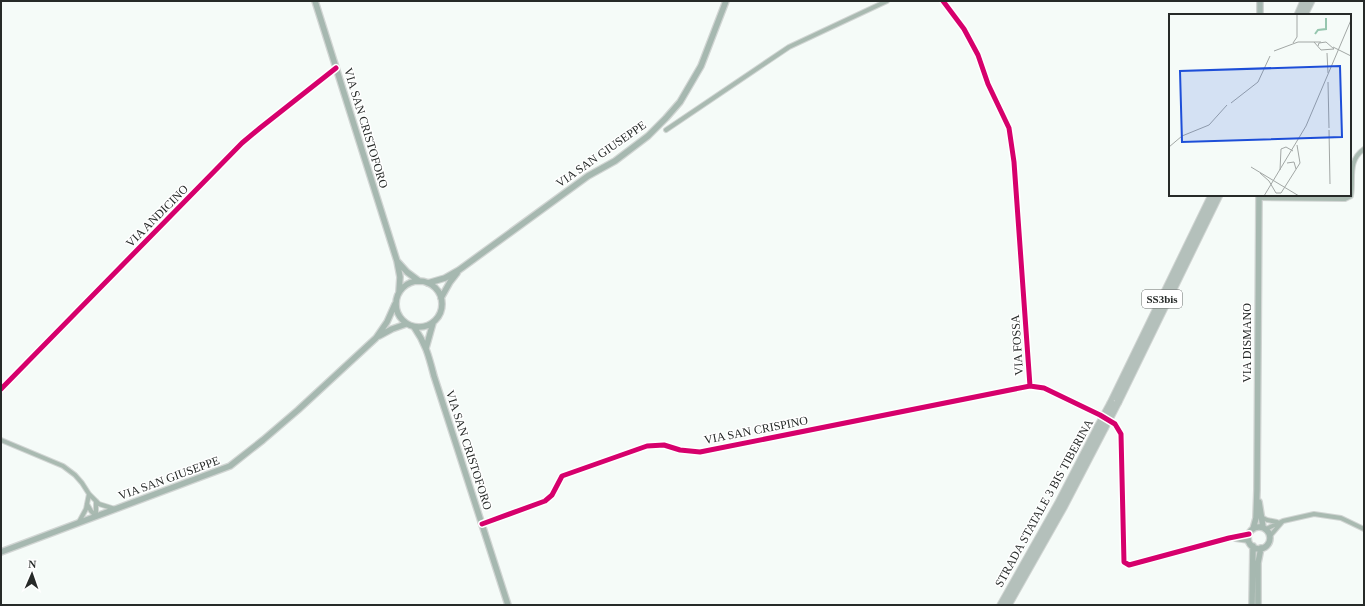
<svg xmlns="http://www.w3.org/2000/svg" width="1365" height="606" viewBox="0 0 1365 606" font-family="'Times New Roman',serif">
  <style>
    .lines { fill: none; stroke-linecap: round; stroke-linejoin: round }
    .street-casing { stroke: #d1d5d3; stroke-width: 6 }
    .secondary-casing { stroke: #d1d5d3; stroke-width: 8 }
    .highway-casing { stroke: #d1d5d3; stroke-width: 9 }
    .street { stroke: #a9bab1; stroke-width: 4 }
    .secondary { stroke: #a6b8b0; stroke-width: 5.5 }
    .highway { stroke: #b4c0bb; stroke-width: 7 }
    .highway-bridge-casing { stroke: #d1d5d3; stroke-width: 9; stroke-linecap: butt }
    .highway-bridge { stroke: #b4c0bb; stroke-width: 7 }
    .cycleway-casing { stroke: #fff; stroke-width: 8 }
    .cycleway { stroke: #d6006c; stroke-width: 5 }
    .labels { text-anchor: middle; stroke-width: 3; stroke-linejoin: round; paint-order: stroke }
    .shield { fill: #fff; stroke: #676a68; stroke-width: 1 }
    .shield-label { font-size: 11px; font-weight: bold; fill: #262a28 }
    .street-label { font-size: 12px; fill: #262a28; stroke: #fff }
    .inset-river { fill: none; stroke: #96c6af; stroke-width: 2 }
    .inset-road { fill: none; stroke: #a2a7a5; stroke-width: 1 }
    .view { fill: #1d4ed8; fill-opacity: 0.15; stroke: #1d4ed8; stroke-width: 2 }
    .inset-edge { fill: none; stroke: #262a28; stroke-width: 2 }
  </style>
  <rect width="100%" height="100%" fill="#f5fbf8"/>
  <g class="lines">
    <g class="street-casing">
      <path id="street" d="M 943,1 L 964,29 L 978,55 L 988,84 L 1009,128 L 1014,162 L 1030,386 L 1044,388 L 1100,415 L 1115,424 L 1121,434 L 1124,562 L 1129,565 L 1229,538 L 1249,534
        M 666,130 L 789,47 L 887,1
        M 1259,198 L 1345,199 L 1351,196 C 1354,178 1347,161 1364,149
        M 1,389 L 242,143 L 260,128 L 336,68
        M 1,440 L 63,466 L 75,475 L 82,483 L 89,494 L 99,504 L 115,509
        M 87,504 L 91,511 L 96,516 L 96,501
        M 1261,517 L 1267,520 L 1277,522
        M 79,522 L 86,509 L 89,494
        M 482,524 L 545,501 L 552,495 L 562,476 L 647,446 L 664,445 L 680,450 L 700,452 L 1030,386
        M 1266,529 L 1283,521 L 1314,514 L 1341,518 L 1364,529
        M 1270,536 L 1282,522
        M 1235,539 L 1249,541"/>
    </g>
    <g class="secondary-casing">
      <path id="secondary" d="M 315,1 L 397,261 L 400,277 L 399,292
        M 1260,15 L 1260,1
        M 398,262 L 407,272 L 419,281
        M396 304a23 23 0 1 1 46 0a23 23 0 1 1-46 0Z
        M 428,283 L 445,278 L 459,270 L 588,176 L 615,161 L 648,136 L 666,118 L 680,102 L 701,66 L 726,1
        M 441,298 L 450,282 L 457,273
        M 414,327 C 426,344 429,357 434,376 L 508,605
        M 379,336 L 392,329 L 406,324
        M 426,348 L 433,323
        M 1259,502 L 1263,527
        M1248 538a11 11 0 1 1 22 0a11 11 0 1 1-22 0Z
        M 1253,529 L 1256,518 L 1257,490 L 1259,195
        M 1,552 L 230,466 L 263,440 L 298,410 L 376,338 L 387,322 L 395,304
        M 1252,605 L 1253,546
        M 1258,605 L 1258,563 L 1261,548"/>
    </g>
    <g class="highway-casing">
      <path id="highway" d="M 1298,15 L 1304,1
        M 1304,15 L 1311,1
        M 1118,402 L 1219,195
        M 1111,403 L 1212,195
        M 1001,605 L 1058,504 L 1098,427
        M 1008,605 L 1064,506 L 1104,429"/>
    </g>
    <use href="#street" class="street"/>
    <use href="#secondary" class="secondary"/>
    <use href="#highway" class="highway"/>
    <g class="highway-bridge-casing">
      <path id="highway-bridge" d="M 1098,427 L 1111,403
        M 1104,429 L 1118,402"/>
    </g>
    <use href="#highway-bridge" class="highway-bridge"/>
    <g class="cycleway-casing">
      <path id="cycleway" d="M 943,1 L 964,29 L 978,55 L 988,84 L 1009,128 L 1014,162 L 1030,386 L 1044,388 L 1100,415 L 1115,424 L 1121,434 L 1124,562 L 1129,565 L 1229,538 L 1249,534
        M 1,389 L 242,143 L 260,128 L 336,68
        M 482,524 L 545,501 L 552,495 L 562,476 L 647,446 L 664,445 L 680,450 L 700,452 L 1030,386"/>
    </g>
    <use href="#cycleway" class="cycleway"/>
  </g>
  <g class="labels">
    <rect class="shield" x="1142" y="290" width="40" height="18" rx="3"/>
    <g class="shield-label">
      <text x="1162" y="303">SS3bis</text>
    </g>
    <g class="street-label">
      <text transform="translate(366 128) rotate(73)" y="4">VIA SAN CRISTOFORO</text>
      <text transform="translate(601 154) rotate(-35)" y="4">VIA SAN GIUSEPPE</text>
      <text transform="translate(157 216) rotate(-45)" y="4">VIA ANDICINO</text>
      <text transform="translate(1247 343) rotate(-90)" y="4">VIA DISMANO</text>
      <text transform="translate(1017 345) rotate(-94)" y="4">VIA FOSSA</text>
      <text transform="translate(756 430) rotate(-11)" y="4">VIA SAN CRISPINO</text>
      <text transform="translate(469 450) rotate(72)" y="4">VIA SAN CRISTOFORO</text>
      <text transform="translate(169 478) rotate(-20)" y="4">VIA SAN GIUSEPPE</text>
      <text transform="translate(1044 503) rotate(-61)" y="4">STRADA STATALE 3 BIS TIBERINA</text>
    </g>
  </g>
  <g transform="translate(1169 14)">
    <rect width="182" height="182" fill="#f5fbf8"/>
    <path class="inset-river" d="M 146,20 L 149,16 L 157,15 L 157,4"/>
    <path class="inset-road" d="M 145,28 L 152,36 L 165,35 L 157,28 L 150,29 L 149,32M 124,29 L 128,23 L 128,0M 164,33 L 182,42M 105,37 L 129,28 L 152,28M 158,39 L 159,59M 159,68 L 160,114M 62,89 L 89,68 L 101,42M 160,116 L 161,170M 0,133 L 13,122 L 40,111 L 58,91M 118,149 L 125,148 L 127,155M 82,153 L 130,182M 111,156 L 112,135 L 117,133 L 124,137M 91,159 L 100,167 L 107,179 L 112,179 L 131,149 L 128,131M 95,182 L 137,112 L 182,6"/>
    <path class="view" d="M 171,52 L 173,123 L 13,128 L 11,57 Z"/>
    <rect width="182" height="182" class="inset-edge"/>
  </g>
  <rect width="1365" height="606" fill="none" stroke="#262a28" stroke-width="4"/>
  <g transform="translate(32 574) rotate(2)" stroke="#ffffff" stroke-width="3" paint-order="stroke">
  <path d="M0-3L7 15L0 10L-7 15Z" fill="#262a28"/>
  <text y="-6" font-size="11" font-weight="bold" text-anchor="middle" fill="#262a28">N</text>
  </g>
</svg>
